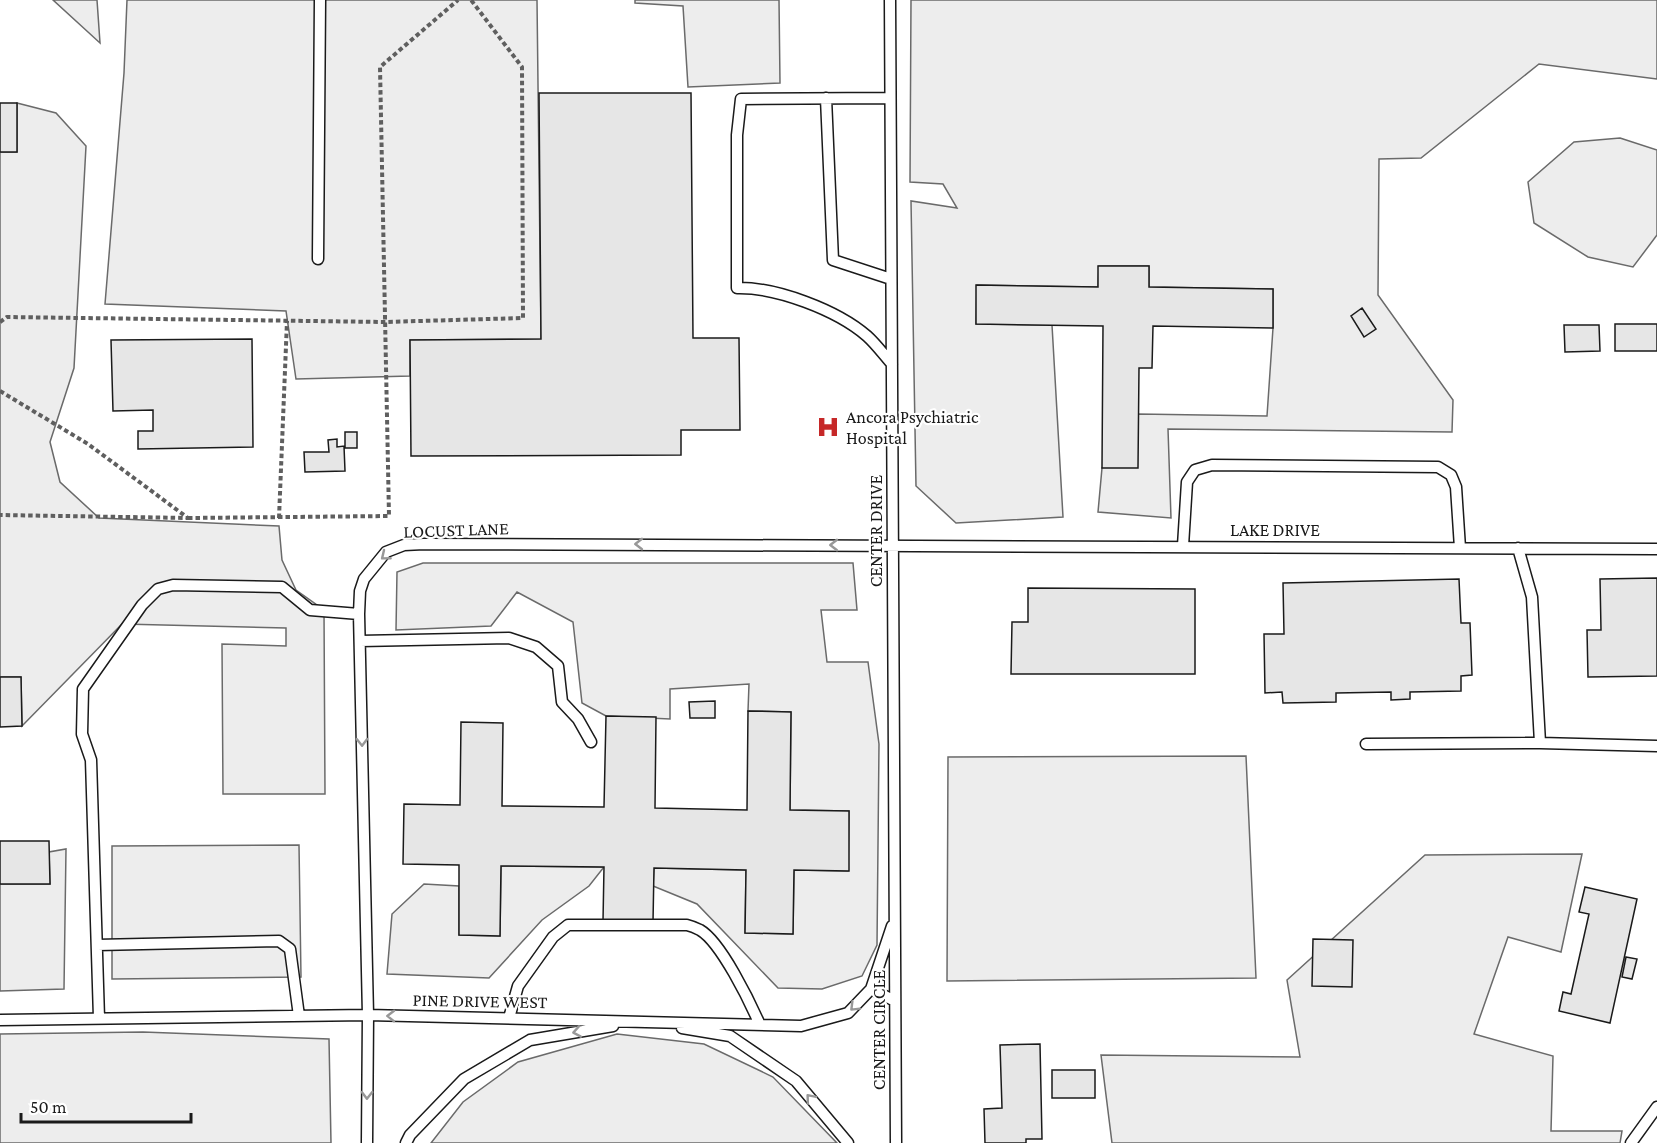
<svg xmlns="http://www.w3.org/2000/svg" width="1657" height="1143" viewBox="0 0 1657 1143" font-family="'Crimson Pro',serif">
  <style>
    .built { fill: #ededed; stroke: #6a6a6a; stroke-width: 1.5 }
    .building { fill: #e6e6e6; stroke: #1a1a1a; stroke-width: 1.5 }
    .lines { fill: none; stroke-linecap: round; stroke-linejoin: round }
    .service-casing { stroke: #1a1a1a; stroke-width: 13 }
    .path { stroke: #5f5f5f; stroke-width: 4; stroke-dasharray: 4.5 3; stroke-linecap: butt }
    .service { stroke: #fff; stroke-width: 10 }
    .oneway { stroke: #989898 }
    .labels { text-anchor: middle; stroke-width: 4.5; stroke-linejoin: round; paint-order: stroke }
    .poi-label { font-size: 18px; fill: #1a1a1a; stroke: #fff; text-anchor: start }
    .street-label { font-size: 18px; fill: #1a1a1a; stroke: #fff }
  </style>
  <rect width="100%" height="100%" fill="#fff"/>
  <path class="built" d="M 53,0 L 97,0 L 100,43 Z
    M 127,0 L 537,0 L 541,339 L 410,340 L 410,376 L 296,379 L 286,311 L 105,304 L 124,73 Z
    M 635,0 L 779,0 L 780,83 L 688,87 L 683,6 L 635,3 Z
    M 911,0 L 1657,0 L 1657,79 L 1539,64 L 1421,158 L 1379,159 L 1378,295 L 1453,400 L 1452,432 L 1168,429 L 1171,518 L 1098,512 L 1102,468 L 1138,414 L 1267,416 L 1273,328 L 1273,289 L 1149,287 L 1149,266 L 1099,266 L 1098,287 L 977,285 L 976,324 L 1052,325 L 1063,517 L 956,523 L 916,486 L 911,201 L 957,208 L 943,184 L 910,182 Z
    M 17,103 L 56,113 L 86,146 L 74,368 L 50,442 L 60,482 L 99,518 L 279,526 L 282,560 L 296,590 L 324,610 L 325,794 L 223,794 L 222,644 L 286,646 L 286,628 L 122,624 L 22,726 L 21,677 L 0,677 L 0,152 L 17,152 Z
    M 1620,138 L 1657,150 L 1657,235 L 1633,267 L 1588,257 L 1534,223 L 1528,182 L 1574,142 Z
    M 423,563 L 853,563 L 857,610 L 821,610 L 827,662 L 868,662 L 879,744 L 877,945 L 862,976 L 822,989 L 778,988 L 697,904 L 653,886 L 654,868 L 746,870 L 745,933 L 793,934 L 794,870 L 848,871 L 849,811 L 790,810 L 791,712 L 748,711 L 749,684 L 670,689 L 670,719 L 606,716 L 582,703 L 573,622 L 517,592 L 491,626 L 396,630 L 397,572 Z
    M 1246,756 L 1256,978 L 947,981 L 948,757 Z
    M 299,845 L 301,977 L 112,979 L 112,846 Z
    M 66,849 L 64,989 L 0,991 L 0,884 L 50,884 L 49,852 Z
    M 1582,854 L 1561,952 L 1508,937 L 1474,1034 L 1553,1056 L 1551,1131 L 1622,1131 L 1620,1143 L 1112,1143 L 1101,1055 L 1300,1057 L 1287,980 L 1425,855 Z
    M 501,866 L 604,867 L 589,886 L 542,920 L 489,978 L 387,974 L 392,914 L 424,884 L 459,886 L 459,935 L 500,936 Z
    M 143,1032 L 329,1039 L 331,1143 L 0,1143 L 0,1034 Z
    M 617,1034 L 704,1044 L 773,1077 L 837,1143 L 431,1143 L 463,1102 L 518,1062 Z"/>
  <path class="building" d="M 539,93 L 691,93 L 693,338 L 739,338 L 740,430 L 681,430 L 681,455 L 411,456 L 410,340 L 541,339 Z
    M 0,103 L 17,103 L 17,152 L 0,152 Z
    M 1098,266 L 1149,266 L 1149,287 L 1273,289 L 1273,328 L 1153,326 L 1152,368 L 1139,368 L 1138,468 L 1102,468 L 1103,326 L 976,324 L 976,285 L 1098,287 Z
    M 1362,308 L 1376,329 L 1364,337 L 1351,316 Z
    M 1615,324 L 1657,324 L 1657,351 L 1615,351 Z
    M 1564,325 L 1599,325 L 1600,351 L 1565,352 Z
    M 252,339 L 253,447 L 138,449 L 138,431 L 153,431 L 153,410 L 113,411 L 111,340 Z
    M 345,432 L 357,432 L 357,448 L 345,448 Z
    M 337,439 L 337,447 L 344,446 L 345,471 L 305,472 L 304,452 L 329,452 L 328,440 Z
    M 1657,578 L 1657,676 L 1588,677 L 1587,630 L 1601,630 L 1600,579 Z
    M 1459,579 L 1461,623 L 1470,623 L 1472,675 L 1461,676 L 1461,691 L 1410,692 L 1410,699 L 1391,700 L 1391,692 L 1336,693 L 1336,702 L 1283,703 L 1282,692 L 1265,693 L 1264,634 L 1284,634 L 1283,583 Z
    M 1028,588 L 1195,589 L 1195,674 L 1011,674 L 1012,622 L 1028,622 Z
    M 0,677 L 21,677 L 22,726 L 0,727 Z
    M 715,701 L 715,718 L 690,718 L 689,702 Z
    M 748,711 L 791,712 L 790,810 L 849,811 L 849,871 L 794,870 L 793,934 L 745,933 L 746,870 L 654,868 L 653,922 L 603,921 L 604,867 L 501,866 L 500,936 L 459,935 L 459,865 L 403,864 L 404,804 L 460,805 L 461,722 L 503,723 L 502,806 L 604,807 L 606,716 L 656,717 L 655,808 L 747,810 Z
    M 0,841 L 49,841 L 50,884 L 0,884 Z
    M 1585,887 L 1637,899 L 1610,1023 L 1559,1011 L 1563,992 L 1571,994 L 1589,914 L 1579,912 Z
    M 1313,939 L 1353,940 L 1352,987 L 1312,986 Z
    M 1626,957 L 1637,959 L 1632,979 L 1622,977 Z
    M 1040,1044 L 1042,1139 L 1026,1139 L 1026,1143 L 985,1143 L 984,1109 L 1002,1108 L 1000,1045 Z
    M 1052,1070 L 1095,1070 L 1095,1098 L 1052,1098 Z"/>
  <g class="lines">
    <g class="service-casing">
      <path id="service" d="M 890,0 L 896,1143
        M 826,98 L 833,260 L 891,279
        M 890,98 L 741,99 L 737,135 L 737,288 C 776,287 837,310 867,336 C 876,344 884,355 892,364
        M 318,259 L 320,0
        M 1183,546 L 1187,482 L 1195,470 L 1212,465 L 1438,467 L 1451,475 L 1456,487 L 1460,548
        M 1518,548 L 1532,597 L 1540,743 L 1657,746
        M 360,641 L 509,638 L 536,647 L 558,666 L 562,702 L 578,719 L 591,742
        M 1366,744 L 1540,743
        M 97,945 L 279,941 L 290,949 L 299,1016
        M 871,989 L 895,1001
        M 99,1018 L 91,760 L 82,734 L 83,689 L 142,605 L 158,589 L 173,585 L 282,587 L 310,610 L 359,614
        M 509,1018 L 518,986 L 553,937 L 568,925 L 687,925 C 691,926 696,928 700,930 C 721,942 750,1002 760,1025
        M 0,1020 L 368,1015 L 801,1026 L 848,1013 L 871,989 L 892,926
        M 682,1028 L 730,1036 L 796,1081 L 848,1143
        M 367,1143 L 368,1015 L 359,614 L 360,591 L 364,579 L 386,552 L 404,545 L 424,544 L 1657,549
        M 406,1143 L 410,1135 L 464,1079 L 530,1040 L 613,1026
        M 1631,1143 L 1657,1107"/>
    </g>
    <path class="path" d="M 0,322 L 7,317 L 385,322 L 523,318 L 522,67 L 471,0
      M 0,391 L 88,444 L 188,518 L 0,515
      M 188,518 L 389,516 L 380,67 L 458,0
      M 279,518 L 287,321"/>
    <use href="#service" class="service"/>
  </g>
  <defs><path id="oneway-chevron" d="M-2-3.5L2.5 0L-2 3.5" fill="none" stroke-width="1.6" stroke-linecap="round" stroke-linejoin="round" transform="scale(1.5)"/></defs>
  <g class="oneway">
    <use href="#oneway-chevron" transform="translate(639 544) rotate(-180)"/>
    <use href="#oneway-chevron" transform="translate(834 545) rotate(-180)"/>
    <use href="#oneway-chevron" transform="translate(385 556) rotate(141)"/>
    <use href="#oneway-chevron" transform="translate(362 742) rotate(89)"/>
    <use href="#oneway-chevron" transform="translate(854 1007) rotate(135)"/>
    <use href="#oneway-chevron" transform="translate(391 1016) rotate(-179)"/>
    <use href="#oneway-chevron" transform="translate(577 1032) rotate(170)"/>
    <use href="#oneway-chevron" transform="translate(367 1095) rotate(91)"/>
    <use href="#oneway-chevron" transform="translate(810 1098) rotate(-130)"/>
  </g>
  <defs>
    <g id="hospital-bare" transform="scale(1.8)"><path d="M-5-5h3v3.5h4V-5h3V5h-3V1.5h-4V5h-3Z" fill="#c62828" stroke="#fff" stroke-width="2.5" paint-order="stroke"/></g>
  </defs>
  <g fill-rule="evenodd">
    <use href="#hospital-bare" x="828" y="427"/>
  </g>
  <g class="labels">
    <g class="poi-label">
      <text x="846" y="423">Ancora Psychiatric<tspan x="846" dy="21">Hospital</tspan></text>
    </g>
    <g class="street-label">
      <text transform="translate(456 530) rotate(-2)" y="6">LOCUST LANE</text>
      <text x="1275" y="536">LAKE DRIVE</text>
      <text transform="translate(876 531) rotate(-90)" y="6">CENTER DRIVE</text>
      <text transform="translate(480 1001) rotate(1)" y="6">PINE DRIVE WEST</text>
      <text transform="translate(879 1030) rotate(-90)" y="6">CENTER CIRCLE</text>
    </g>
  </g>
  <path d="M21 1113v9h170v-9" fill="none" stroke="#1a1a1a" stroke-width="3"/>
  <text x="30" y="1113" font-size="18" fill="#1a1a1a" stroke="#ffffff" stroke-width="4.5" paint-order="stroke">50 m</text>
</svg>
